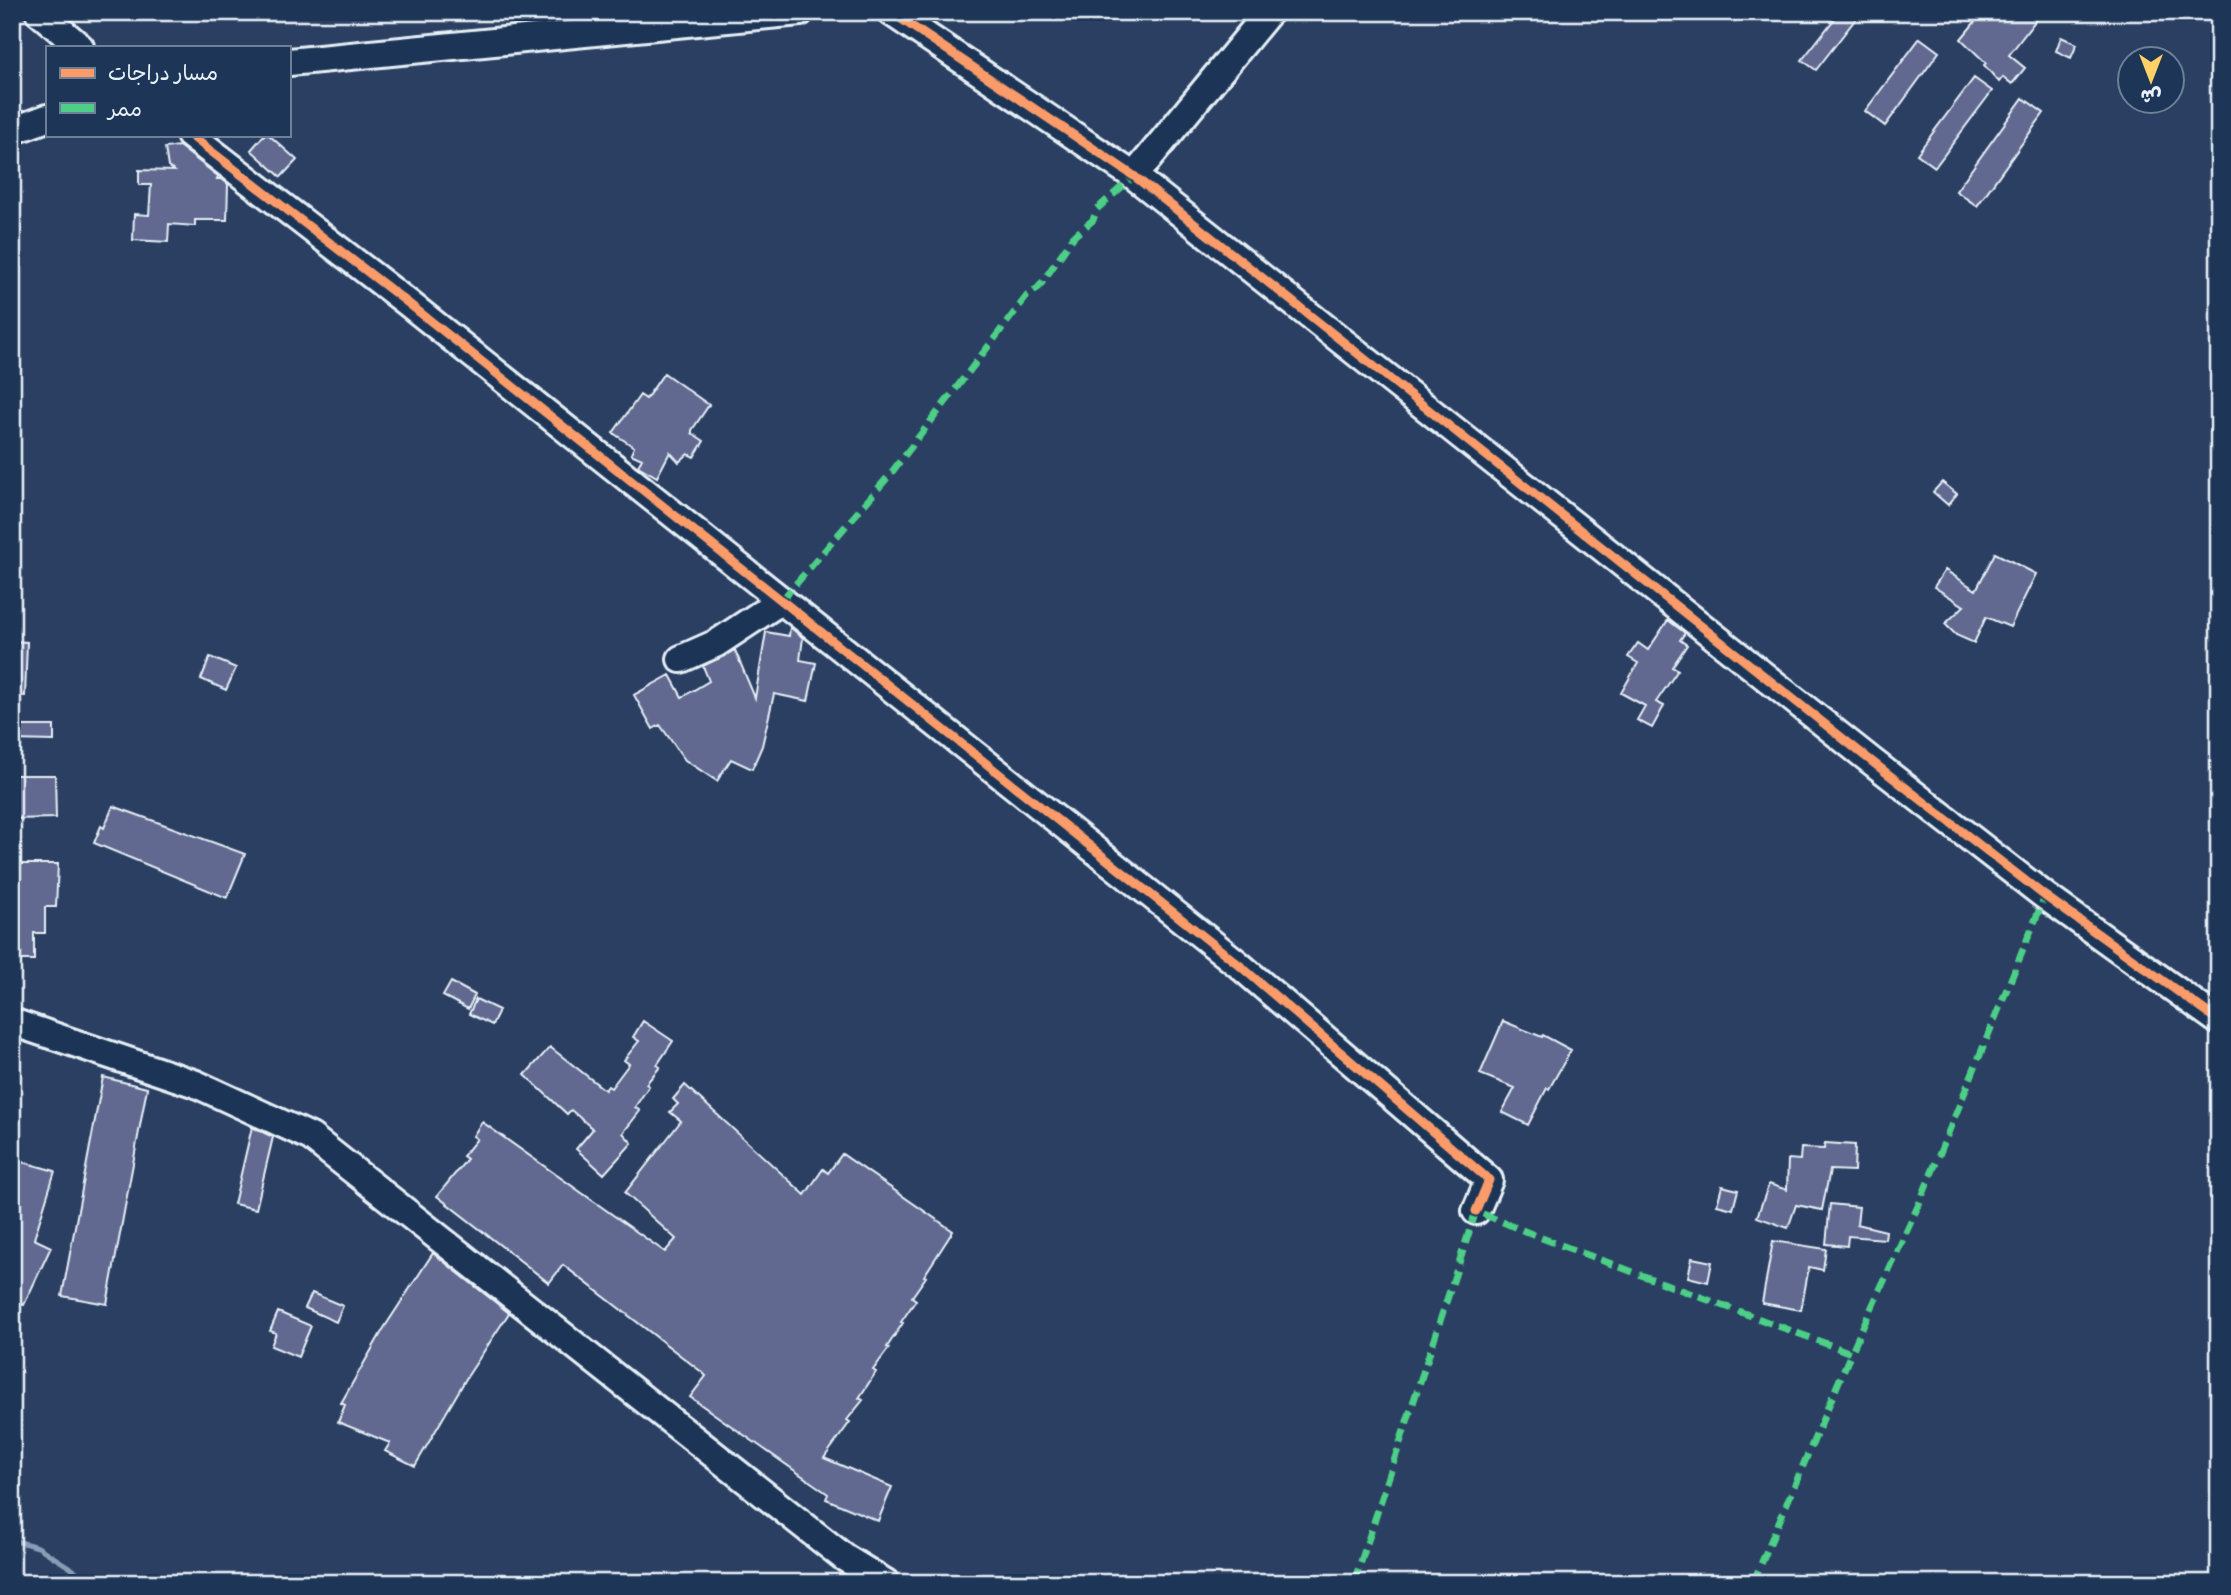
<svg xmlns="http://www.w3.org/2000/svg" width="2231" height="1595" viewBox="0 0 2231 1595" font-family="Pangolin,'Playpen Sans Arabic',sans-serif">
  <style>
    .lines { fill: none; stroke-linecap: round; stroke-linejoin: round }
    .stream { stroke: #869eb7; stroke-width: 5 }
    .building { fill: #626990; stroke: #e8f1f8; stroke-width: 2 }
    .minor-casing { stroke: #e8f1f8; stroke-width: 32 }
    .minor { stroke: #1d3557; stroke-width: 26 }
    .quiet { stroke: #4dcf88; stroke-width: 7; stroke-dasharray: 14 7; stroke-linecap: butt }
    .cycleway-casing { stroke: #1d3557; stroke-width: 13 }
    .cycleway { stroke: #fa9b69; stroke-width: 9 }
  </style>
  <rect width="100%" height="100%" fill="#2b3f62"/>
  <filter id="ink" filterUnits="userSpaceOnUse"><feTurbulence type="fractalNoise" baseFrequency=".0143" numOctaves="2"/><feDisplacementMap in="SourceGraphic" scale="14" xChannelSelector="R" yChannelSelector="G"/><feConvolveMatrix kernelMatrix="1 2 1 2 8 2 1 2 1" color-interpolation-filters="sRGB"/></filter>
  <g filter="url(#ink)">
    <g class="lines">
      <path class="stream" d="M 12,1540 L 38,1547 L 94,1583"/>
    </g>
    <path class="building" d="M 1840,12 L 1861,12 L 1816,70 L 1802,60 Z
      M 1983,12 L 2042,12 L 2009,55 L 2025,68 L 2012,84 L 2003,77 L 1999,82 L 1984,65 L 1986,63 L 1961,39 Z
      M 2061,37 L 2077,44 L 2071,58 L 2056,51 Z
      M 1920,38 L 1939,52 L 1885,126 L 1865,111 Z
      M 1974,78 L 1992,91 L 1935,167 L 1917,154 Z
      M 2023,98 L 2044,113 L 1977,206 L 1956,191 Z
      M 264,135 L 269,135 L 297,160 L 281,177 L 251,150 Z
      M 179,146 L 218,176 L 217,179 L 222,179 L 228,184 L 227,220 L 195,220 L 195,226 L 169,224 L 168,242 L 133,240 L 134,214 L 149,215 L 151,185 L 139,185 L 139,170 L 174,171 L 168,167 L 165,148 Z
      M 664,373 L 709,405 L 692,430 L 692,433 L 704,441 L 694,457 L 688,454 L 679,462 L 670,452 L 657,477 L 638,466 L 642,459 L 631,454 L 634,447 L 613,433 L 640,395 L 646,399 Z
      M 1942,482 L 1957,494 L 1948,505 L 1933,492 Z
      M 1995,553 L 2036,574 L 2010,627 L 1986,617 L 1974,643 L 1956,635 L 1945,624 L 1964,606 L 1934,587 L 1945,570 L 1976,590 Z
      M 1668,620 L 1685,633 L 1680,640 L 1687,645 L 1672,667 L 1678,670 L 1656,702 L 1664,706 L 1652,728 L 1637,720 L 1645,706 L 1621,693 L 1638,663 L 1628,657 L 1638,643 L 1648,650 Z
      M 790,627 L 803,638 L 800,660 L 816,663 L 808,701 L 774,694 L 762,746 L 752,769 L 731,759 L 717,781 L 685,760 L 660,725 L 653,729 L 634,695 L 670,675 L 682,697 L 709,681 L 703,666 L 735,650 L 755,698 L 766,632 L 789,636 Z
      M 12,641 L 27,642 L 25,696 L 12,695 Z
      M 210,657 L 236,668 L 226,690 L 201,679 Z
      M 12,726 L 54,726 L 54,741 L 12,740 Z
      M 12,775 L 55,775 L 56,818 L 12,819 Z
      M 113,806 L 245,854 L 227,898 L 94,843 L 101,826 L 104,828 Z
      M 12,864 L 58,864 L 56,907 L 45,907 L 45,933 L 34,933 L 34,960 L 12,960 Z
      M 451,982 L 475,995 L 468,1009 L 443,996 Z
      M 476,999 L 499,1010 L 492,1025 L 469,1014 Z
      M 643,1021 L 673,1041 L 657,1065 L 660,1067 L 646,1084 L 649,1086 L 635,1107 L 640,1111 L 623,1133 L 632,1143 L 604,1174 L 576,1149 L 593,1129 L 571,1110 L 567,1114 L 525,1075 L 550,1047 L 605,1090 L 608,1086 L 611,1088 L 629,1064 L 624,1060 L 639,1041 L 633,1037 Z
      M 1503,1021 L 1542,1037 L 1543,1035 L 1571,1050 L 1549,1089 L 1547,1088 L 1528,1125 L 1502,1112 L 1515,1088 L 1480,1074 Z
      M 103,1077 L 147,1088 L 107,1304 L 62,1296 Z
      M 685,1085 L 805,1195 L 823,1169 L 828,1173 L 842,1154 L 953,1231 L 924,1276 L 926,1277 L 912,1297 L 916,1300 L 901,1322 L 903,1323 L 887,1347 L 889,1348 L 873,1370 L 876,1372 L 859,1398 L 863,1400 L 847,1420 L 850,1422 L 824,1458 L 892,1487 L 878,1521 L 826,1499 L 828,1494 L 690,1397 L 706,1376 L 703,1373 L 563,1265 L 549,1283 L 437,1196 L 467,1159 L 463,1156 L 477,1139 L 473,1136 L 482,1122 L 665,1252 L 676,1239 L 625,1193 L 681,1121 L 670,1112 L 678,1104 L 673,1099 Z
      M 252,1127 L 273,1137 L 256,1209 L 234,1204 Z
      M 1825,1143 L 1855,1145 L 1854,1171 L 1830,1170 L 1822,1210 L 1796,1205 L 1788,1228 L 1757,1217 L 1769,1184 L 1787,1190 L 1788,1159 L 1800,1160 L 1801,1148 L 1824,1149 Z
      M 12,1159 L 55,1171 L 34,1239 L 51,1247 L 24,1305 L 12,1299 Z
      M 1722,1186 L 1738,1190 L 1733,1209 L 1717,1205 Z
      M 1830,1204 L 1859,1207 L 1857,1224 L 1886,1231 L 1885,1239 L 1848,1236 L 1847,1246 L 1826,1244 Z
      M 1773,1241 L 1826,1249 L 1823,1270 L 1809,1267 L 1801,1310 L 1762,1303 Z
      M 433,1253 L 509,1313 L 467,1377 L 415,1466 L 385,1451 L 390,1443 L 338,1422 L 345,1405 L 341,1403 L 384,1328 Z
      M 1692,1258 L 1712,1262 L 1708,1282 L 1688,1277 Z
      M 312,1293 L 343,1306 L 336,1322 L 305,1308 Z
      M 278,1312 L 311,1326 L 298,1357 L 271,1346 L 276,1333 L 270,1331 Z"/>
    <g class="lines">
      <g class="minor-casing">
        <path id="minor" d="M 39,12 L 80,47
          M 891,12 L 1134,176 L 1870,760 L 2045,896 L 2219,1021
          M 289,62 L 800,12
          M 12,131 L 47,118
          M 190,135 L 408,303 L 1238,964 L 1489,1180 L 1476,1211
          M 1134,176 L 1269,12
          M 681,659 L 717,643 L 782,600
          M 12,1022 L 196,1084 L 311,1137 L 845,1558 L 886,1583"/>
      </g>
      <use href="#minor" class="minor"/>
      <path class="quiet" d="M 782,600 L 888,477 L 1027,296 L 1039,287 L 1074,236 L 1093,220 L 1097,209 L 1134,176
        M 1354,1583 L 1476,1211 L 1539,1237 L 1851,1353 L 1919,1204 L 2045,896
        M 1753,1583 L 1851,1353"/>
      <g class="cycleway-casing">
        <path id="cycleway" d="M 891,12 L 1134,176 L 1870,760 L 2045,896 L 2219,1021
          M 190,135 L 408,303 L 1238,964 L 1489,1180 L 1476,1211"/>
      </g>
      <use href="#cycleway" class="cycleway"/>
    </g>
  </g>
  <rect width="2231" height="1595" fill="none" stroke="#1d3557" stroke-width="42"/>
  <rect x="21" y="21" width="2189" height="1553" fill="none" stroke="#e8f1f8" stroke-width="2.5" filter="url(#ink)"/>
  <rect x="46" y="46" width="245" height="91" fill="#1d3557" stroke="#6e8097" stroke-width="2"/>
  <rect x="60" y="68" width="35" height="10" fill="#fa9b69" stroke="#6e8097" stroke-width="2"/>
  <text x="108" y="80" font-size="21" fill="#e8f1f8">مسار دراجات</text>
  <rect x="60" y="103" width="35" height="10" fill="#4dcf88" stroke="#6e8097" stroke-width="2"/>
  <text x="108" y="116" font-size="21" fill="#e8f1f8">ممر</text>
  <g transform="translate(2151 80) rotate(180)"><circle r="33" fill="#1d3557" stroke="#6e8097" stroke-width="2"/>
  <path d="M0-5L12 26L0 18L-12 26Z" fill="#ffd166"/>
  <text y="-10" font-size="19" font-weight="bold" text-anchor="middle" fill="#e8f1f8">ش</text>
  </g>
</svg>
